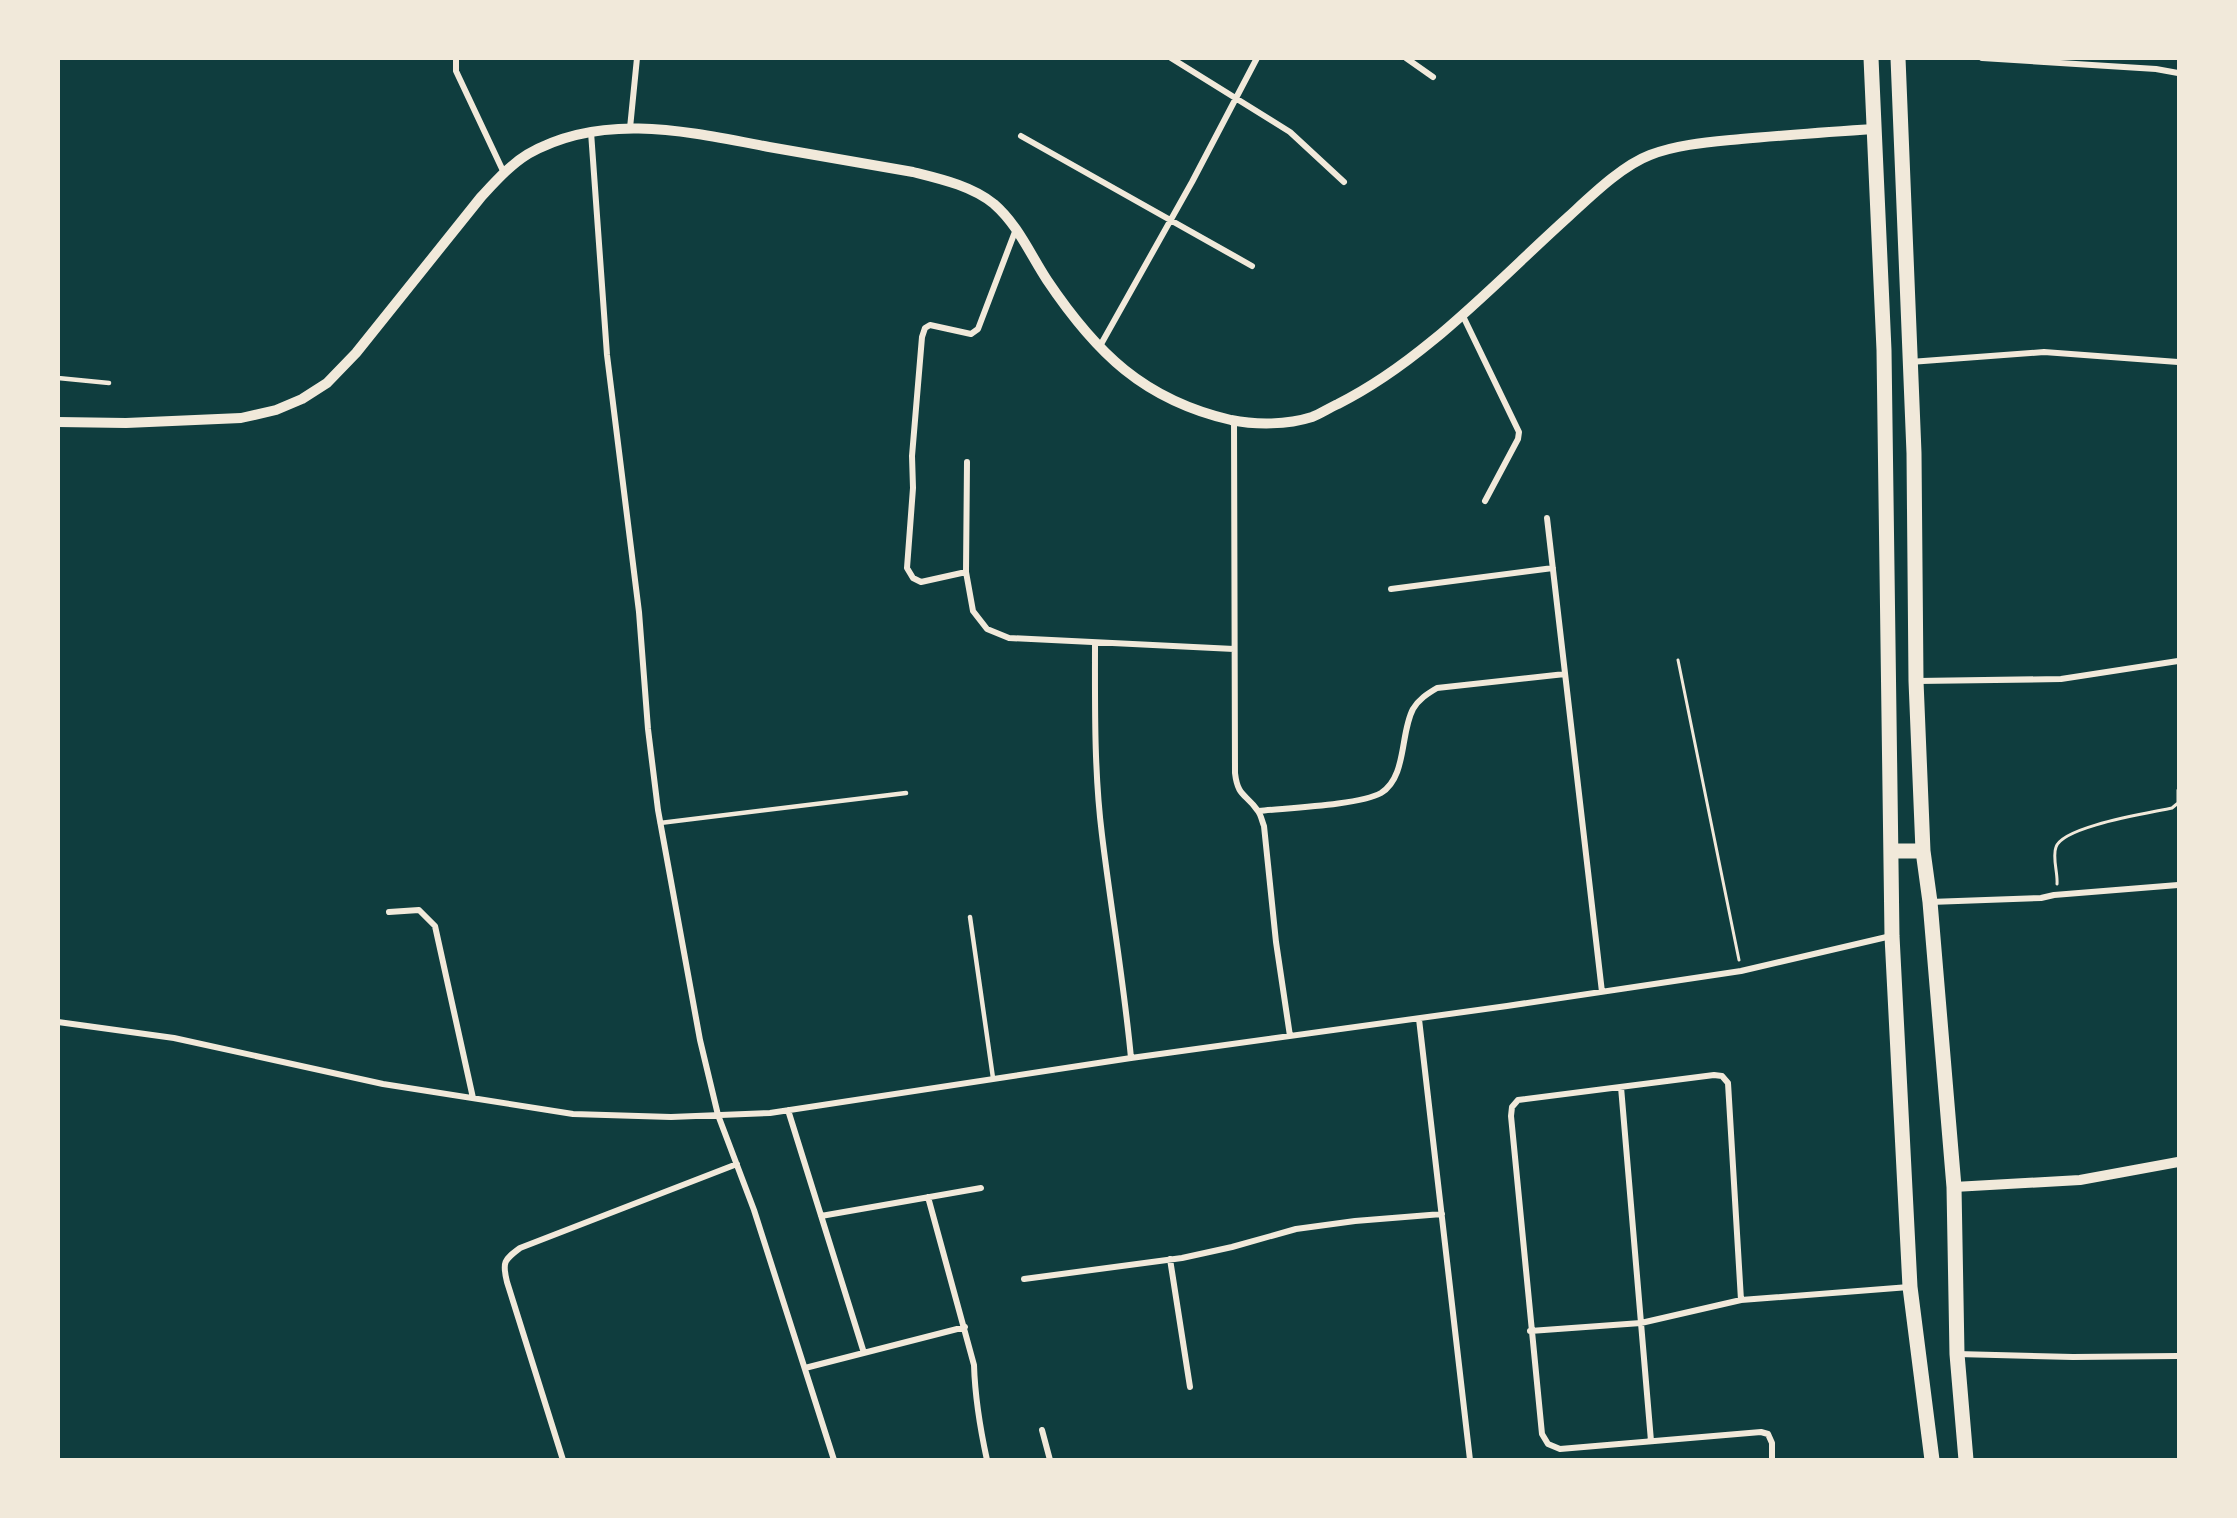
<svg xmlns="http://www.w3.org/2000/svg" width="2237" height="1518" viewBox="0 0 2237 1518" font-family="Lora,serif">
  <style>
    .lines { fill: none; stroke-linecap: round; stroke-linejoin: round }
    .path { stroke: #f1e9da; stroke-width: 3 }
    .service { stroke: #f1e9da; stroke-width: 4.5 }
    .minor { stroke: #f1e9da; stroke-width: 6 }
    .tertiary { stroke: #f1e9da; stroke-width: 10 }
    .trunk { stroke: #f1e9da; stroke-width: 15 }
  </style>
  <rect width="100%" height="100%" fill="#0f3d3e"/>
  <g class="lines">
    <path class="path" d="M 1678,660 L 1739,960
      M 2057,884 C 2058,873 2052,857 2056,847 C 2063,826 2150,813 2172,808 L 2178,803 L 2178,790"/>
    <path class="service" d="M 58,378 L 109,383
      M 660,823 L 906,793
      M 970,917 L 993,1078"/>
    <path class="minor" d="M 456,58 L 456,71 L 504,173
      M 1171,58 L 1290,132 L 1344,182
      M 1406,58 L 1433,77
      M 1982,58 L 2156,69 L 2178,73
      M 630,128 L 637,58
      M 591,132 L 607,355 L 639,612 L 648,729 L 658,810 L 700,1040 L 718,1115 L 754,1210 L 834,1460
      M 1021,136 L 1252,266
      M 1462,314 L 1519,432 L 1518,439 L 1485,501
      M 1100,346 L 1192,182 L 1257,58
      M 1910,362 L 2044,352 L 2178,362
      M 1234,420 L 1235,773 C 1238,798 1246,793 1258,811 C 1261,815 1262,821 1264,826 L 1276,942 L 1290,1036
      M 967,462 L 966,572 L 973,611 L 987,629 L 1009,638 L 1234,649
      M 1547,518 L 1602,992
      M 966,572 L 921,582 L 913,578 L 907,568 L 913,488 L 912,456 L 922,337 L 925,328 L 930,325 L 971,334 L 978,329 L 1016,229
      M 1391,589 L 1553,568
      M 1095,643 C 1095,707 1094,771 1102,835 C 1111,909 1124,983 1131,1058
      M 1917,681 L 2061,679 L 2178,661
      M 1259,811 C 1287,808 1360,805 1381,793 C 1407,777 1400,733 1413,709 C 1419,699 1427,694 1437,688 L 1565,674
      M 1930,902 L 2041,898 L 2054,895 L 2178,885
      M 389,912 L 419,910 L 435,926 L 473,1098
      M 1419,1019 L 1470,1460
      M 58,1022 L 174,1038 L 383,1084 L 573,1114 L 671,1117 L 770,1113 L 1131,1058 L 1507,1006 L 1741,971 L 1891,936
      M 1621,1087 L 1651,1441
      M 788,1110 L 864,1353
      M 928,1197 L 974,1365 C 975,1397 980,1428 987,1460
      M 821,1216 L 981,1188
      M 1170,1259 L 1190,1387
      M 1024,1279 L 1182,1258 L 1232,1247 L 1296,1229 L 1355,1221 L 1442,1214
      M 1741,1300 L 1728,1083 L 1722,1076 L 1714,1075 L 1518,1100 L 1512,1107 L 1511,1116 L 1542,1434 L 1548,1444 L 1560,1449 L 1761,1432 L 1768,1434 L 1772,1443 L 1772,1460
      M 1530,1331 L 1641,1323 L 1741,1300 L 1909,1287
      M 1957,1354 L 2073,1357 L 2178,1356
      M 805,1368 L 965,1327
      M 1042,1430 L 1050,1460
      M 563,1460 L 507,1282 C 502,1262 504,1260 520,1248 L 737,1164"/>
    <path class="tertiary" d="M 58,422 L 126,423 L 241,418 L 276,410 L 302,399 L 327,383 L 356,353 L 481,197 C 495,182 510,165 528,154 C 603,111 690,132 769,147 C 817,155 865,164 913,172 C 941,179 972,186 994,204 C 1018,225 1030,254 1047,280 C 1096,353 1144,400 1231,420 C 1256,425 1287,425 1312,417 C 1320,414 1329,408 1338,404 C 1424,361 1496,282 1567,218 C 1589,198 1621,166 1650,155 C 1678,144 1711,142 1741,139 C 1785,135 1830,132 1874,129
      M 1954,1187 L 2080,1180 L 2178,1162"/>
    <path class="trunk" d="M 1871,58 L 1884,350 L 1892,936 L 1910,1287 L 1932,1460
      M 1898,58 L 1914,453 L 1916,681 L 1923,851 L 1930,902 L 1954,1187 L 1957,1354 L 1966,1460
      M 1891,851 L 1923,851"/>
  </g>
  <rect width="2237" height="1518" fill="none" stroke="#f1e9da" stroke-width="120"/>
</svg>
